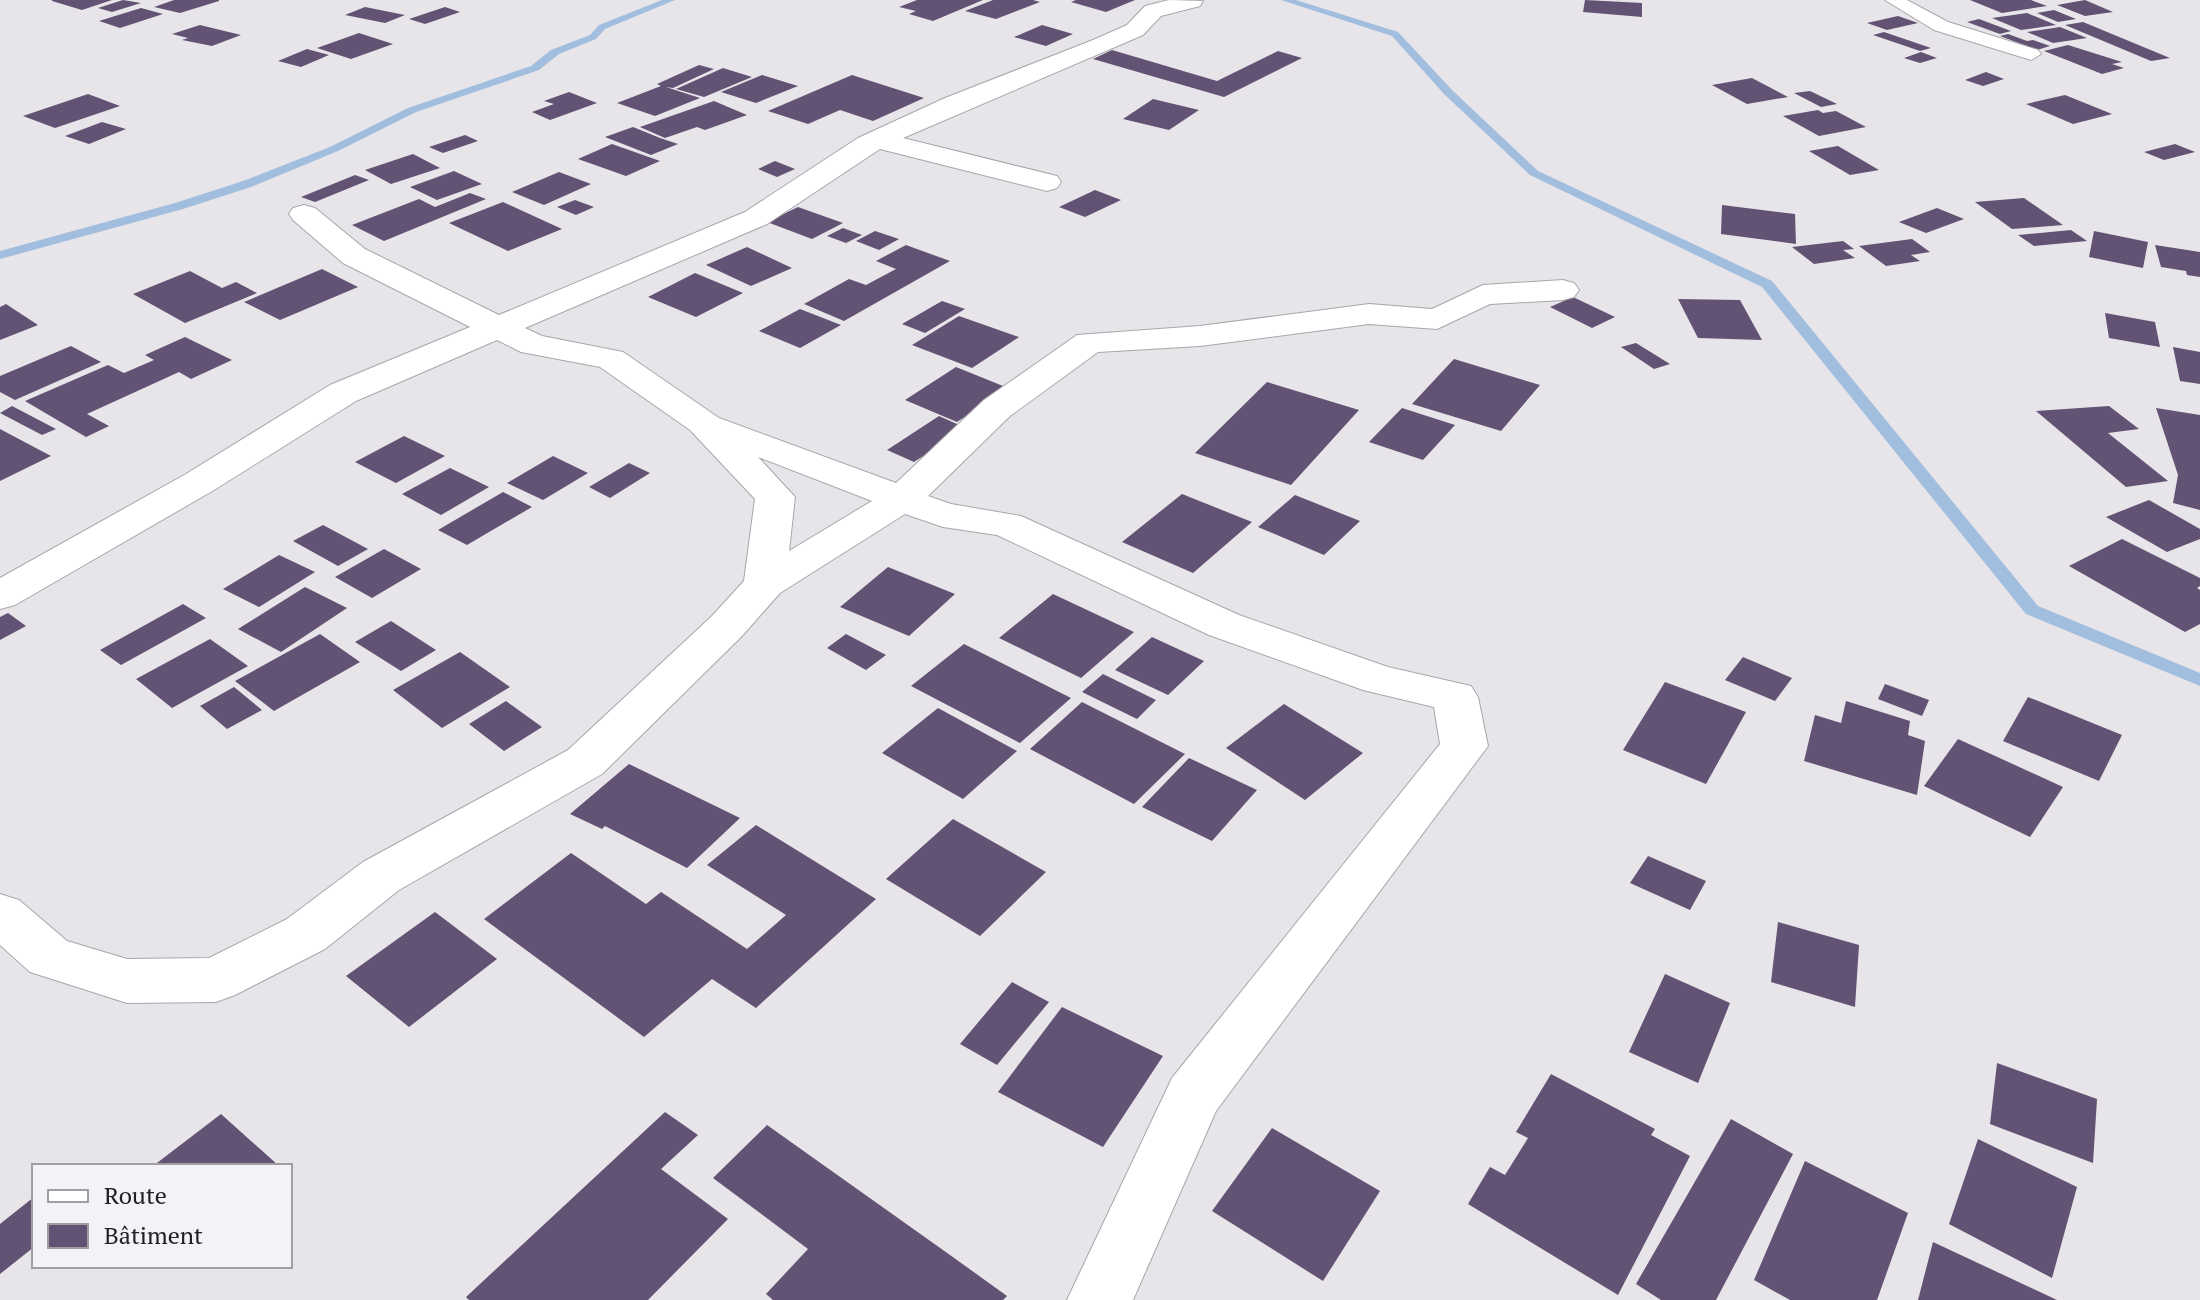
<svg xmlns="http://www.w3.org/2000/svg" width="2200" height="1300" viewBox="0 0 2200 1300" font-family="'PT Serif',serif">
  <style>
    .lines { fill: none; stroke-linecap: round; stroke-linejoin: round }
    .stream { fill: #a1bede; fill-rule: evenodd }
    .building { fill: #625273 }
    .lane-casing { stroke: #a8a6a9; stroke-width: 2 }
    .street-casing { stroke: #a8a6a9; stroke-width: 2 }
    .lane { fill: #fff; fill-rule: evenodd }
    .street { fill: #fff; fill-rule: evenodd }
  </style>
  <rect width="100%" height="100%" fill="#e7e5e9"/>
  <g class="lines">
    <path class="stream" d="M 662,0 L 675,0 L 605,29 L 596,39 L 559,54 L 539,70 L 416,112 L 338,151 L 251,187 L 183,209 L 0,259 L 0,251 L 175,203 L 243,181 L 330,147 L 408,108 L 531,66 L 551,50 L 590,35 L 599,25 Z
      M 1281,0 L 1296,0 L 1398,32 L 1452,90 L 1538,171 L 1772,281 L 2038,606 L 2200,673 L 2200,686 L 2026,614 L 1762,287 L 1530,175 L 1444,94 L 1392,36 Z"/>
  </g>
  <path class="building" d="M 112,0 L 82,10 L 52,1 L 52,0 Z
    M 123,0 L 141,3 L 112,12 L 98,8 Z
    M 174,0 L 219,0 L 219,1 L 180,13 L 154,7 Z
    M 917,0 L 983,0 L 933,21 L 909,14 L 916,11 L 899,7 Z
    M 993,0 L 1033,0 L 1040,2 L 996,19 L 965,11 Z
    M 1076,0 L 1135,0 L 1106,12 L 1071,2 Z
    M 1585,0 L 1642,3 L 1642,17 L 1583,12 Z
    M 1970,0 L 2031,0 L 2047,6 L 2002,13 Z
    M 2085,0 L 2113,12 L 2085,16 L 2057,5 Z
    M 365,7 L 405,15 L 385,23 L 345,15 Z
    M 445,7 L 460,12 L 425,24 L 409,19 Z
    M 141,8 L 163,14 L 120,28 L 99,21 Z
    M 2054,10 L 2076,19 L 2058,22 L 2037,13 Z
    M 2027,13 L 2056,25 L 2021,30 L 1992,18 Z
    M 1898,16 L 1918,23 L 1887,30 L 1867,23 Z
    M 1979,19 L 2011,31 L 2000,34 L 1967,22 Z
    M 2083,22 L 2170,58 L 2151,61 L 2065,25 Z
    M 200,25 L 241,35 L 212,46 L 182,40 L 188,38 L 172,34 Z
    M 1042,25 L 1073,34 L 1046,46 L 1014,37 Z
    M 2060,27 L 2087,38 L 2053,43 L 2027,32 Z
    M 1884,32 L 1931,48 L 1920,51 L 1873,35 Z
    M 359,33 L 393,44 L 351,59 L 317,48 Z
    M 2008,34 L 2027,41 L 2033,40 L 2050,46 L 2037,50 L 2000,36 Z
    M 2068,45 L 2122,62 L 2112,64 L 2124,68 L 2102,74 L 2044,51 Z
    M 307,49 L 329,55 L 301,67 L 278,61 Z
    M 1112,50 L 1217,81 L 1278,51 L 1302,58 L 1224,97 L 1093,59 Z
    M 1921,52 L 1937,58 L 1920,63 L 1904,58 Z
    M 699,65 L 714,69 L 673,88 L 666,87 L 700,98 L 655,116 L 617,103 L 661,86 L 657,84 Z
    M 723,68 L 752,77 L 704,97 L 676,89 Z
    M 1986,72 L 2004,79 L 1983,86 L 1965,80 Z
    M 762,75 L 798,86 L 756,103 L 721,92 Z
    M 852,75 L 924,98 L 873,121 L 840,110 L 808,124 L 768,111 Z
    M 1752,78 L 1788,97 L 1747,104 L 1712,85 Z
    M 1810,91 L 1837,104 L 1821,107 L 1794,93 Z
    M 569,92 L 597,103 L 550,120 L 532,112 L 554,104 L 544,101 Z
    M 88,94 L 120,106 L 55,128 L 23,116 Z
    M 2065,95 L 2112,114 L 2073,124 L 2026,104 Z
    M 1153,99 L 1199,110 L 1169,130 L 1123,119 Z
    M 714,101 L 747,115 L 705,130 L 697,127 L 665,138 L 640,127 Z
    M 1818,110 L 1823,113 L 1836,111 L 1866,127 L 1819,136 L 1783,116 Z
    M 102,122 L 126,129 L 89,144 L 65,136 Z
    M 633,127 L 660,138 L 678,144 L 651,155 L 605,137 Z
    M 465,135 L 478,141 L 443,153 L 429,147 Z
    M 612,144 L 660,161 L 626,176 L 578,159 Z
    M 2175,144 L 2195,152 L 2164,160 L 2144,152 Z
    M 1838,146 L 1879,170 L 1850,175 L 1809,151 Z
    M 413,154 L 440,168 L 391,184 L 365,170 Z
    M 775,161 L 795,169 L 777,177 L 758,169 Z
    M 454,171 L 482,184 L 437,200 L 410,187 Z
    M 559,172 L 591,184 L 544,205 L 512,192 Z
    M 355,175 L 369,180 L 315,202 L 301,197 Z
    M 1095,190 L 1121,200 L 1085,217 L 1059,207 Z
    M 470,193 L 486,199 L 384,241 L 352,225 L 419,199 L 435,207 Z
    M 2024,198 L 2063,225 L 2012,229 L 1975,202 Z
    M 575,200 L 594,207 L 576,215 L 557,207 Z
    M 503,202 L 562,229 L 508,251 L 449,223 Z
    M 1722,205 L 1795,214 L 1796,244 L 1721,234 Z
    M 798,207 L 843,223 L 812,239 L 767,222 Z
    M 1937,208 L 1964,219 L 1926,233 L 1899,222 Z
    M 843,228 L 862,235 L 846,243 L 827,236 Z
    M 2071,230 L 2087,241 L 2034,246 L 2018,235 Z
    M 875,231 L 899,239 L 879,250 L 856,241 Z
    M 2094,231 L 2148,242 L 2143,268 L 2089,257 Z
    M 1912,239 L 1930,252 L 1911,255 L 1920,261 L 1886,266 L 1859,246 Z
    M 1843,241 L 1854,249 L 1843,250 L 1855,258 L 1814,264 L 1792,247 Z
    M 906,245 L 950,261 L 844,321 L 804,304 L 849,279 L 866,285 L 896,269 L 876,261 Z
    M 2155,245 L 2200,252 L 2200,277 L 2187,275 L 2186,271 L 2161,267 Z
    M 747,247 L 792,268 L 751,286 L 706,265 Z
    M 322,269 L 358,287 L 280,320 L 244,302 Z
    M 190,271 L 222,288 L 236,282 L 257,293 L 185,323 L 133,294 Z
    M 695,273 L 743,293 L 696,317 L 648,297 Z
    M 1573,297 L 1615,317 L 1592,328 L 1550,307 Z
    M 1678,299 L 1740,300 L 1762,340 L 1698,338 Z
    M 942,301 L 965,309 L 925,333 L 902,324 Z
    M 6,304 L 38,325 L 0,340 L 0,307 Z
    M 800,309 L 841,325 L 800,348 L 759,331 Z
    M 2105,313 L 2155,322 L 2160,347 L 2109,338 Z
    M 959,316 L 1019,337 L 972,368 L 912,345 Z
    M 185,337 L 232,360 L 191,379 L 179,372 L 87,414 L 109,426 L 86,437 L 25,401 L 108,365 L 124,373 L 154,360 L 145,355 Z
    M 1636,343 L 1670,364 L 1654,369 L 1621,347 Z
    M 71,346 L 101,362 L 15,400 L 0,392 L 0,376 Z
    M 2173,347 L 2200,352 L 2200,384 L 2180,381 Z
    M 1454,359 L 1540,385 L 1501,431 L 1412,404 Z
    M 956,367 L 1008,388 L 957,422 L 905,400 Z
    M 1267,382 L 1359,410 L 1291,485 L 1195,453 Z
    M 12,406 L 56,429 L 42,435 L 0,413 Z
    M 2109,406 L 2139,429 L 2108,433 L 2168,481 L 2126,487 L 2036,411 Z
    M 1402,408 L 1455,425 L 1423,460 L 1369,442 Z
    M 2156,408 L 2200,415 L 2200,510 L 2173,503 L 2178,475 Z
    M 939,416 L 966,428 L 914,462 L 887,450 Z
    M 0,429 L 51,456 L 0,481 Z
    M 404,436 L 445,456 L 396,483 L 355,462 Z
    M 553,456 L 588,473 L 543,500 L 507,483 Z
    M 629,463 L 650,473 L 610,498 L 589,487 Z
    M 450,468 L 489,487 L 441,515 L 402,494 Z
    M 503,492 L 532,507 L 467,545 L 438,530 Z
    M 1182,494 L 1252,522 L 1193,573 L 1122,542 Z
    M 1295,495 L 1360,521 L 1324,555 L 1258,527 Z
    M 2149,500 L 2200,529 L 2200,539 L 2167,552 L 2106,517 Z
    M 323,525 L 368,549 L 338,566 L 293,541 Z
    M 2122,539 L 2200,578 L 2200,586 L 2197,588 L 2200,590 L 2200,624 L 2185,632 L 2069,566 Z
    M 384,549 L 421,569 L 372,598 L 335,577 Z
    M 279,555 L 315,572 L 259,607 L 223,589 Z
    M 888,567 L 955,594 L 909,636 L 840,607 Z
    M 305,587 L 347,608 L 281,652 L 238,629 Z
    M 1053,594 L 1134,632 L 1081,678 L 999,638 Z
    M 183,604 L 206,618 L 121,665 L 100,650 Z
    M 8,613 L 26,626 L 0,640 L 0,617 Z
    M 391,621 L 436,650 L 401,671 L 355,642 Z
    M 320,634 L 360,662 L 274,711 L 235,681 Z
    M 846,634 L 886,655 L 866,670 L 827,648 Z
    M 1152,637 L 1204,661 L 1168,695 L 1115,670 Z
    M 210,639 L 248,666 L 172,708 L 136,679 Z
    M 964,644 L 1071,698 L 1020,743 L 911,686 Z
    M 460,652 L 510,687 L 442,728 L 393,690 Z
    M 1743,657 L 1792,678 L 1775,701 L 1725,680 Z
    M 1103,674 L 1156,700 L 1137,719 L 1082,692 Z
    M 1665,682 L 1746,712 L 1706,784 L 1623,750 Z
    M 1885,684 L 1929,700 L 1922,716 L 1878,699 Z
    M 234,687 L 262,710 L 227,729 L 200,706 Z
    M 2028,697 L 2122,735 L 2099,781 L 2003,741 Z
    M 506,701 L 542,727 L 504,751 L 469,724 Z
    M 1846,701 L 1910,721 L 1908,735 L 1925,741 L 1917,795 L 1804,761 L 1815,715 L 1841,723 Z
    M 1082,702 L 1185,754 L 1134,804 L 1030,749 Z
    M 1284,704 L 1363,753 L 1305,800 L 1226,748 Z
    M 938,708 L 1017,751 L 963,799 L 882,753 Z
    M 1958,739 L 2063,787 L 2030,837 L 1924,786 Z
    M 1189,758 L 1257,790 L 1212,841 L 1142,807 Z
    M 629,764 L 740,818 L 687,868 L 605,826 L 602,829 L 570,814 Z
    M 953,819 L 1046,872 L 980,936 L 886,879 Z
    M 756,825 L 876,899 L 756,1008 L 712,979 L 644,1037 L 484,919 L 571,853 L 646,904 L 661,892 L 747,949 L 786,915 L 707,865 Z
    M 1648,856 L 1706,881 L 1690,910 L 1630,883 Z
    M 435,912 L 497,959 L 409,1027 L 346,976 Z
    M 1778,922 L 1859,945 L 1855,1007 L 1771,982 Z
    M 1665,974 L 1730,1003 L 1698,1083 L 1629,1052 Z
    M 1012,982 L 1049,1002 L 997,1065 L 960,1044 Z
    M 1062,1007 L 1163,1056 L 1103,1147 L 998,1092 Z
    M 1997,1063 L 2097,1099 L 2093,1163 L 1990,1124 Z
    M 1551,1074 L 1655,1129 L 1651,1135 L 1690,1156 L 1618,1295 L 1468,1204 L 1490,1167 L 1505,1175 L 1528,1138 L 1516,1132 Z
    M 665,1112 L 698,1135 L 661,1169 L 728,1219 L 648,1300 L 469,1300 L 466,1297 Z
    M 221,1114 L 279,1166 L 153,1166 Z
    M 1731,1119 L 1793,1154 L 1716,1300 L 1661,1300 L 1636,1284 Z
    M 767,1125 L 950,1255 L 1007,1296 L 1003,1300 L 773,1300 L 766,1294 L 808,1249 L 713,1178 Z
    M 1272,1128 L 1380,1191 L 1323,1281 L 1212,1211 Z
    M 1978,1139 L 2077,1187 L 2052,1278 L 1949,1224 Z
    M 1805,1161 L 1908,1213 L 1877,1300 L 1790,1300 L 1754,1280 Z
    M 34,1197 L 34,1247 L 0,1274 L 0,1224 Z
    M 1933,1242 L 2057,1300 L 1918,1300 Z"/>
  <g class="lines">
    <g class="lane-casing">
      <path id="lane" d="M 1885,0 L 1907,0 L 1948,22 L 2038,50 L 2041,54 L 2031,60 L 1934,30 Z"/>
    </g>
    <g class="street-casing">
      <path id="street" d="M 1169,0 L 1203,1 L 1200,6 L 1161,16 L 1143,35 L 903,138 L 1057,176 L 1061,182 L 1057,188 L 1047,191 L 880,149 L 767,224 L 525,328 L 542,336 L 623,352 L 719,418 L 896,483 L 984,400 L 1077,335 L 1200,326 L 1369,304 L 1432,309 L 1483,285 L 1563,280 L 1574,283 L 1579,290 L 1574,297 L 1563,300 L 1490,304 L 1437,329 L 1369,324 L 1200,346 L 1098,352 L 1010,416 L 928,496 L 951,504 L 1021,516 L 1239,615 L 1388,667 L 1471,686 L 1478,697 L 1488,746 L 1216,1111 L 1133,1300 L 1067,1300 L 1172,1078 L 1440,744 L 1434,707 L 1363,690 L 1209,635 L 997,535 L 943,527 L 905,514 L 780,593 L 742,636 L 602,774 L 399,890 L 325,949 L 235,995 L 216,1002 L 127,1003 L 30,972 L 0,945 L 0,894 L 19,900 L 67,941 L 127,959 L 209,958 L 287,919 L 363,862 L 568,750 L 712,616 L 744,581 L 755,499 L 690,430 L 600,367 L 521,352 L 497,340 L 356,401 L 214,490 L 15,605 L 0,609 L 0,578 L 186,474 L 330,385 L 470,327 L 343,263 L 293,220 L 289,214 L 293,208 L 304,205 L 315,208 L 365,249 L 499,315 L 745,212 L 858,138 L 945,98 L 1093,40 L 1127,25 L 1145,6 ZM 758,457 L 872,501 L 789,551 L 795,497 Z"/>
    </g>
    <use href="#lane" class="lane"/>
    <use href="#street" class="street"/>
  </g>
  <rect x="32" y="1164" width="260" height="104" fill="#f4f2f6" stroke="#a09ea1" stroke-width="2"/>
  <rect x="48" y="1190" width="40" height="12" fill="#ffffff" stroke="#a09ea1" stroke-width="2"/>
  <text x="104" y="1204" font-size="24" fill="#212022">Route</text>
  <rect x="48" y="1224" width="40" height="24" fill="#625273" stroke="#a09ea1" stroke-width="2"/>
  <text x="104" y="1244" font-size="24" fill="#212022">Bâtiment</text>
</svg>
